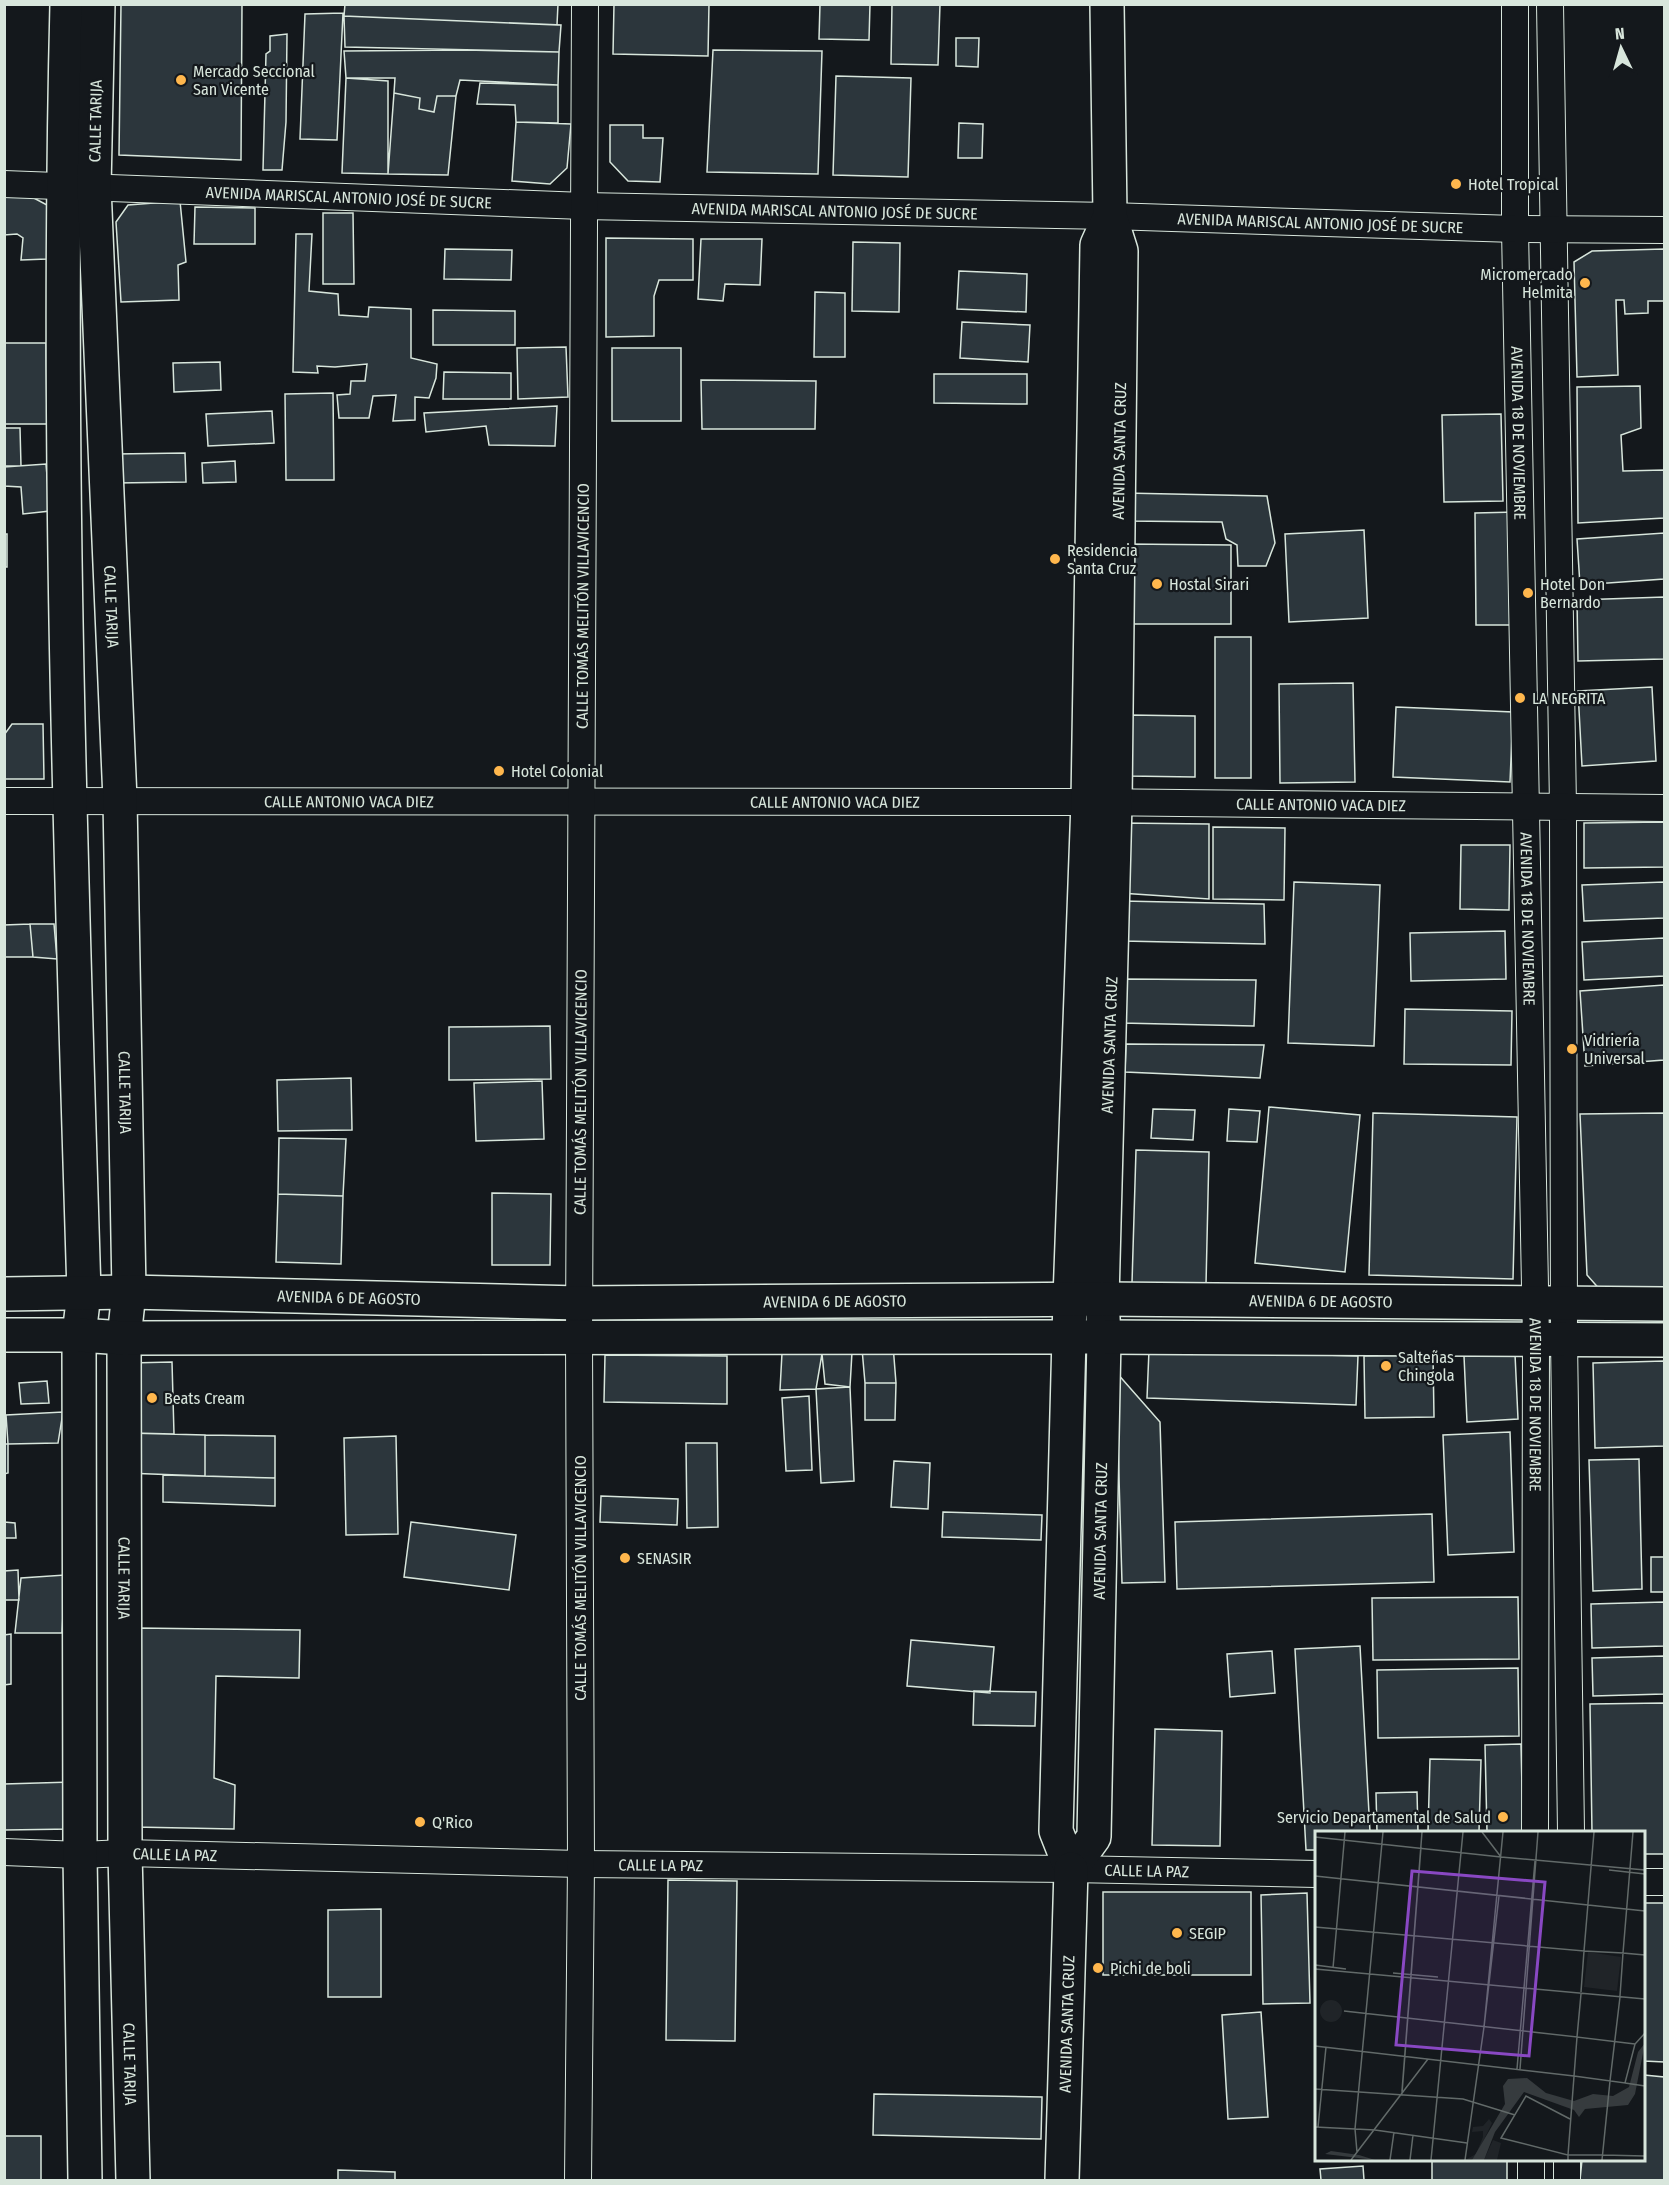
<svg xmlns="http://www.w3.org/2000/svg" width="1669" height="2185" viewBox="0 0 1669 2185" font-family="'Fira Sans Condensed',sans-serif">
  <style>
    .building { fill: #2c363c; stroke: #d8e6dc; stroke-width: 1.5 }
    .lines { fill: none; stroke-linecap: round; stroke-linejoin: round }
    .street-casing { stroke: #d8e6dc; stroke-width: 28 }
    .secondary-casing { stroke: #d8e6dc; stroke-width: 36 }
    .primary-casing { stroke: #d8e6dc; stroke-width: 36 }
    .street { stroke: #14181c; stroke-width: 26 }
    .secondary { stroke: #14181c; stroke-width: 33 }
    .primary { stroke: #14181c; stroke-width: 33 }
    .poi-dot { fill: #ffb74d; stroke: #14181c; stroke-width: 2 }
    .labels { text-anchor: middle; stroke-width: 4.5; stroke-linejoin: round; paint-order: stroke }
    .poi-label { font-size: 16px; fill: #d8e6dc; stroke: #14181c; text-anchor: start }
    .street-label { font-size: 16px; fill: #d8e6dc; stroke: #14181c }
    .inset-road { fill: none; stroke: #626a69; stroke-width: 1.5 }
    .view { fill: #8948c3; fill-opacity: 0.15; stroke: #8948c3; stroke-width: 3 }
    .inset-edge { fill: none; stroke: #d8e6dc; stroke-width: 3 }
  </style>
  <rect width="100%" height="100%" fill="#14181c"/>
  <path class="building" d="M 121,4 L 242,4 L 241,160 L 119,155 Z
    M 345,4 L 558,4 L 557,25 L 344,16 Z
    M 614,4 L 709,4 L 708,56 L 613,54 Z
    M 820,4 L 870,4 L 869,40 L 819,39 Z
    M 892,4 L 940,4 L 938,65 L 891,64 Z
    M 343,13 L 337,140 L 300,139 L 305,14 Z
    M 344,16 L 561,25 L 559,52 L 345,47 Z
    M 287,34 L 286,122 L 282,170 L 263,170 L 266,54 L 270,51 L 270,36 Z
    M 956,38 L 979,38 L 978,67 L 956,66 Z
    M 465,50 L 559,52 L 558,85 L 460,80 L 456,96 L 437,96 L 434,112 L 419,109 L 420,98 L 394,93 L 395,78 L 346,78 L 344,51 Z
    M 713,50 L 822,51 L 818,174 L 707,172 Z
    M 836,76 L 911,78 L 908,177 L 833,175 Z
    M 346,78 L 388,81 L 388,174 L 342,173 Z
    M 480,83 L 558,85 L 558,123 L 516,122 L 515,105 L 477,104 Z
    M 394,93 L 420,98 L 419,109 L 434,112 L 437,96 L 456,96 L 448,175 L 388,174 Z
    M 516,122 L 571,124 L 567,168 L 550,184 L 512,181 Z
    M 959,123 L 983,124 L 982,158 L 958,158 Z
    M 610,125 L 643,125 L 643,138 L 663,138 L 660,182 L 628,181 L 610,162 Z
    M 4,196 L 32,197 L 47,205 L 47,259 L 21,260 L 23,238 L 17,234 L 4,235 Z
    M 180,201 L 186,262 L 178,265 L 179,300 L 121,302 L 116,222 L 128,205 Z
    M 195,207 L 255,208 L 255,244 L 194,244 Z
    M 323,213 L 353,213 L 354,284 L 323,284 Z
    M 296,234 L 312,234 L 309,291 L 338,294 L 339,315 L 368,317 L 369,307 L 411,309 L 411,358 L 437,364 L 436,378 L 429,398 L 415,397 L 415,420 L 393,421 L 396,395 L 373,396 L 369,418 L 339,418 L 337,395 L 350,394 L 351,381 L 365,381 L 367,364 L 335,367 L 317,366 L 318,373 L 293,372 Z
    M 606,238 L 693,239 L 693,280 L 659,280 L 654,296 L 654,336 L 606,337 Z
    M 701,239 L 762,239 L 760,285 L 725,284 L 723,301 L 698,299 Z
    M 853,242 L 900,243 L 899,312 L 852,311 Z
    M 445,249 L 512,250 L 511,280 L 444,279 Z
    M 1664,249 L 1664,301 L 1648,301 L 1648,313 L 1625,314 L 1624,300 L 1616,300 L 1618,375 L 1577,377 L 1574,262 L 1592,251 Z
    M 959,271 L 1027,274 L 1026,312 L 957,309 Z
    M 815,292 L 845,293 L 845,357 L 814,357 Z
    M 433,310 L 515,311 L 515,345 L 433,345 Z
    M 962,322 L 1030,325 L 1028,362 L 960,358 Z
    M 4,343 L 46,343 L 47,424 L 4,424 Z
    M 566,347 L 568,397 L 518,399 L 517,348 Z
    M 612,348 L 681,348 L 681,421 L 612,421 Z
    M 220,362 L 221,390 L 174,392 L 173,363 Z
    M 444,372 L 511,373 L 511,399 L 443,399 Z
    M 934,374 L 1027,374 L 1027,404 L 934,403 Z
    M 701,380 L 816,381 L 815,429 L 702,429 Z
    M 1640,386 L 1641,428 L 1621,435 L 1623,471 L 1664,470 L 1664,518 L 1578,523 L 1577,387 Z
    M 333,393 L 334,480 L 286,480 L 285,394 Z
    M 557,406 L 555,446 L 489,445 L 486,426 L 426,432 L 424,413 Z
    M 272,411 L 274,443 L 208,446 L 206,414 Z
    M 1501,414 L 1503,501 L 1444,502 L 1442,415 Z
    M 4,428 L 20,428 L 21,466 L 4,466 Z
    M 185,453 L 186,482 L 116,483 L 115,454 Z
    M 235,461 L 236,482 L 203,483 L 202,463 Z
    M 46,464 L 50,511 L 23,514 L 21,487 L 4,486 L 4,467 Z
    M 1124,493 L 1267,496 L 1275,543 L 1266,566 L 1238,566 L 1237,545 L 1226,539 L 1222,522 L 1126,521 Z
    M 1517,512 L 1517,625 L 1476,625 L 1475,513 Z
    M 1364,530 L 1368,618 L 1289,622 L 1285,534 Z
    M 1664,533 L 1664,579 L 1580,585 L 1577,539 Z
    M 4,534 L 7,534 L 7,567 L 4,567 Z
    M 1125,544 L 1231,545 L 1231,624 L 1125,624 Z
    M 1664,597 L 1664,659 L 1578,661 L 1577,600 Z
    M 1215,637 L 1251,637 L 1251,778 L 1215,778 Z
    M 1353,683 L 1355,782 L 1280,783 L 1279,684 Z
    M 1652,687 L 1656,761 L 1582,766 L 1578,691 Z
    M 1396,707 L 1513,712 L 1510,782 L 1393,777 Z
    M 1129,715 L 1195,716 L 1195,777 L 1128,776 Z
    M 12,724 L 43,724 L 44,779 L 4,779 L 4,735 Z
    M 1664,822 L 1664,867 L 1584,868 L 1584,823 Z
    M 1121,823 L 1209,824 L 1209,899 L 1120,893 Z
    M 1213,827 L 1285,828 L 1284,900 L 1213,899 Z
    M 1461,845 L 1510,845 L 1509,910 L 1460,909 Z
    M 1294,882 L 1380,885 L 1374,1046 L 1288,1043 Z
    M 1664,882 L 1664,918 L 1584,921 L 1582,885 Z
    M 1122,901 L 1264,904 L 1265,944 L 1122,941 Z
    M 30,924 L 54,924 L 57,959 L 33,957 Z
    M 30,924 L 33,957 L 4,957 L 4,925 Z
    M 1505,931 L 1506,979 L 1411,981 L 1410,933 Z
    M 1664,938 L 1664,976 L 1584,980 L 1582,942 Z
    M 1122,979 L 1256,980 L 1254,1026 L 1121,1023 Z
    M 1664,985 L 1664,1060 L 1585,1066 L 1580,991 Z
    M 1405,1009 L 1512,1011 L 1511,1065 L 1404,1064 Z
    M 550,1026 L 551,1079 L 449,1080 L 449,1027 Z
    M 1126,1044 L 1264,1045 L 1260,1078 L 1125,1072 Z
    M 351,1078 L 352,1130 L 278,1131 L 277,1080 Z
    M 542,1081 L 544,1139 L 476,1141 L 474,1083 Z
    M 1269,1107 L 1360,1115 L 1345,1272 L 1255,1263 Z
    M 1153,1109 L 1195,1110 L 1193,1140 L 1151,1138 Z
    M 1229,1109 L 1260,1111 L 1257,1142 L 1227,1141 Z
    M 1373,1113 L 1517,1117 L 1513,1279 L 1369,1275 Z
    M 1664,1113 L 1664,1291 L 1602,1292 L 1587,1275 L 1580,1114 Z
    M 279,1138 L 346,1139 L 343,1196 L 278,1194 Z
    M 1136,1150 L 1209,1152 L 1206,1285 L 1132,1283 Z
    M 492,1193 L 551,1194 L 550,1265 L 492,1265 Z
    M 278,1194 L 343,1196 L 341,1264 L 276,1262 Z
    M 893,1345 L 896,1383 L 865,1383 L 862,1349 Z
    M 1149,1350 L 1358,1356 L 1356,1405 L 1147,1398 Z
    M 852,1352 L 850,1387 L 825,1384 L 822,1354 Z
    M 782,1353 L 822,1354 L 816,1389 L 780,1390 Z
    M 1515,1354 L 1518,1419 L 1467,1422 L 1464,1356 Z
    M 605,1355 L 727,1356 L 727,1404 L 604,1402 Z
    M 1433,1355 L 1434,1417 L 1365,1418 L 1364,1356 Z
    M 1664,1361 L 1664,1446 L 1595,1448 L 1593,1363 Z
    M 172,1362 L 174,1434 L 132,1433 L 130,1363 Z
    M 1116,1372 L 1160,1422 L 1165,1582 L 1122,1583 Z
    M 47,1381 L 49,1403 L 21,1404 L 19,1383 Z
    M 865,1383 L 896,1383 L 895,1420 L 865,1420 Z
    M 850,1387 L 854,1481 L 821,1483 L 816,1389 Z
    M 809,1396 L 812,1470 L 786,1471 L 782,1398 Z
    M 63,1412 L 58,1443 L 8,1444 L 6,1415 Z
    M 1510,1432 L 1514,1552 L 1448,1555 L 1443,1435 Z
    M 127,1433 L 205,1435 L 205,1476 L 125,1473 Z
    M 205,1435 L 275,1436 L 275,1478 L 205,1476 Z
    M 396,1436 L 398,1534 L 346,1535 L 344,1438 Z
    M 686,1443 L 717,1443 L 718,1527 L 687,1528 Z
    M 4,1444 L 8,1444 L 8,1473 L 4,1474 Z
    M 1639,1459 L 1642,1589 L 1593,1591 L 1589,1460 Z
    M 894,1461 L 930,1463 L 928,1509 L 891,1507 Z
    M 163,1475 L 275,1478 L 275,1506 L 163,1502 Z
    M 601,1496 L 678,1499 L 677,1525 L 600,1522 Z
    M 943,1512 L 1042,1515 L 1041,1540 L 942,1537 Z
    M 1432,1514 L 1434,1582 L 1177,1589 L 1175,1522 Z
    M 4,1522 L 15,1523 L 16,1538 L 4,1538 Z
    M 411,1522 L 516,1535 L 509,1590 L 404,1577 Z
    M 1651,1557 L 1664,1557 L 1664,1592 L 1651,1592 Z
    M 18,1570 L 19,1600 L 4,1600 L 4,1571 Z
    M 65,1575 L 62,1633 L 15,1633 L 21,1578 Z
    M 1518,1597 L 1519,1659 L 1373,1660 L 1372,1598 Z
    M 1664,1602 L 1664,1646 L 1592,1648 L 1591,1604 Z
    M 137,1628 L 300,1630 L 299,1678 L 216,1676 L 214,1778 L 235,1785 L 234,1829 L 134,1827 Z
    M 11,1634 L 11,1684 L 4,1685 L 4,1635 Z
    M 911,1640 L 994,1647 L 990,1693 L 907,1686 Z
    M 1360,1646 L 1370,1832 L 1316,1832 L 1316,1850 L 1306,1850 L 1295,1649 Z
    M 1272,1651 L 1275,1693 L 1230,1697 L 1227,1654 Z
    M 1664,1656 L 1664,1694 L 1593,1696 L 1592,1658 Z
    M 1518,1668 L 1519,1736 L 1378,1738 L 1377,1670 Z
    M 974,1691 L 1036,1692 L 1035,1726 L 973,1725 Z
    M 1664,1703 L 1664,1854 L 1644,1854 L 1644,1832 L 1592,1832 L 1590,1704 Z
    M 1155,1729 L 1222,1731 L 1220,1846 L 1152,1845 Z
    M 1521,1744 L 1523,1832 L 1487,1832 L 1485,1745 Z
    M 1430,1759 L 1481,1760 L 1479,1832 L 1428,1832 Z
    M 72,1782 L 72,1829 L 4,1830 L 4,1784 Z
    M 1417,1792 L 1418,1832 L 1377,1832 L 1376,1793 Z
    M 668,1880 L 737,1881 L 735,2041 L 666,2040 Z
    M 1103,1892 L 1251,1892 L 1251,1975 L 1103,1975 Z
    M 1307,1893 L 1310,2003 L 1263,2004 L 1261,1895 Z
    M 1644,1903 L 1664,1903 L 1664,2062 L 1644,2061 Z
    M 381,1909 L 381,1997 L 328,1997 L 328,1910 Z
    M 1261,2012 L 1268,2117 L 1228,2119 L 1222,2015 Z
    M 1644,2075 L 1664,2077 L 1664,2180 L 1580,2180 L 1582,2160 L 1644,2160 Z
    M 874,2094 L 1042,2097 L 1041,2139 L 873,2135 Z
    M 4,2136 L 41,2136 L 41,2180 L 4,2180 Z
    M 1432,2160 L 1507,2160 L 1507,2180 L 1432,2180 Z
    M 1363,2166 L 1364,2180 L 1321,2180 L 1320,2169 Z
    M 338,2170 L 395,2172 L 395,2180 L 338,2180 Z"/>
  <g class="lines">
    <g class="street-casing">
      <g id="street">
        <path id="s1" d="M 1515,4 L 1515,229 L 1536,1340 L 1535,1832"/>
        <path d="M 1550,4 L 1563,807 L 1564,1340 L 1571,1832"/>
        <path id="s2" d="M 4,184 L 584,206 L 1110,216 L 1515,229 L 1664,230"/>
        <path id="s3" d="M 4,801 L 1088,802 L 1664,808"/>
        <path id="s4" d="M 4,1852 L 80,1855 L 125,1853 L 581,1864 L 1071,1869 L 1316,1874"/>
        <path d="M 1644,1882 L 1664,1882"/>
        <path id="s5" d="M 578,2180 L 581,1864 L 579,1337 L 585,4"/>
        <path d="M 1531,2180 L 1531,2160"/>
        <path d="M 1567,2180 L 1567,2160"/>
      </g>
    </g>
    <g class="secondary-casing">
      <g id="secondary">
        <path d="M 67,4 C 56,434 71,864 84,1293 L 79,1335 L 80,1855 L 85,2180"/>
        <path id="s6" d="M 98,4 L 94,187 L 120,800 L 129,1292 L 124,1338 L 125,1853 L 133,2180"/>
        <path d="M 1107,4 L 1110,216 L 1121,251 L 1115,803 L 1102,1299 L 1104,1337 L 1094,1837 L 1071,1869 L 1056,1831 L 1070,1299 L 1088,802 L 1097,245 L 1110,216"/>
        <path id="s7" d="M 1062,2180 L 1071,1869"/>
      </g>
    </g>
    <g class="primary-casing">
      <g id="primary">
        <path id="s8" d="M 4,1294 L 129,1292 L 579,1303 L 1102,1299 L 1664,1304"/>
        <path d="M 4,1335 L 79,1335 L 124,1338 L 1104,1337 L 1664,1340"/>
      </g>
    </g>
    <use href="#street" class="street"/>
    <use href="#secondary" class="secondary"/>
    <use href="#primary" class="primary"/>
  </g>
  <g class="poi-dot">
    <circle cx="181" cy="80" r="6"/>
    <circle cx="1456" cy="184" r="6"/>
    <circle cx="1585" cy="283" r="6"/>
    <circle cx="1055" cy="559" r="6"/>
    <circle cx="1157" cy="584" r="6"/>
    <circle cx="1528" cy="593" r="6"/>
    <circle cx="1520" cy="698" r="6"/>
    <circle cx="499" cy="771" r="6"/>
    <circle cx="1572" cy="1049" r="6"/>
    <circle cx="1386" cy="1366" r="6"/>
    <circle cx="152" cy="1398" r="6"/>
    <circle cx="625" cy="1558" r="6"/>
    <circle cx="1503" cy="1817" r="6"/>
    <circle cx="420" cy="1822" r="6"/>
    <circle cx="1177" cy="1933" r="6"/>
    <circle cx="1098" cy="1968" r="6"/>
  </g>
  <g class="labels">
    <g class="poi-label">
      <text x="193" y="77">Mercado Seccional<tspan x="193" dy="18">San Vicente</tspan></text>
      <text x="1468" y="190">Hotel Tropical</text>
      <text x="1573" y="280" text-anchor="end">Micromercado<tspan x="1573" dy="18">Helmita</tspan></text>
      <text x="1067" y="556">Residencia<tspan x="1067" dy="18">Santa Cruz</tspan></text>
      <text x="1169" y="590">Hostal Sirari</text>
      <text x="1540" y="590">Hotel Don<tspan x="1540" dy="18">Bernardo</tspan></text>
      <text x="1532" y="704">LA NEGRITA</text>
      <text x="511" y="777">Hotel Colonial</text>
      <text x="1584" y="1046">Vidriería<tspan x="1584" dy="18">Universal</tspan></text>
      <text x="1398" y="1363">Salteñas<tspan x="1398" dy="18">Chingola</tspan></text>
      <text x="164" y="1404">Beats Cream</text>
      <text x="637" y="1564">SENASIR</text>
      <text x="1491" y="1823" text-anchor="end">Servicio Departamental de Salud</text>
      <text x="432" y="1828">Q'Rico</text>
      <text x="1189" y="1939">SEGIP</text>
      <text x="1110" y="1974">Pichi de boli</text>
    </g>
    <g class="street-label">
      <text transform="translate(95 121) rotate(-89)" y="6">CALLE TARIJA</text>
      <text dy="6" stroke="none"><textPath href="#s2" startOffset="345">AVENIDA MARISCAL ANTONIO JOSÉ DE SUCRE</textPath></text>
      <text dy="6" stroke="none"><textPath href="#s2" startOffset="831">AVENIDA MARISCAL ANTONIO JOSÉ DE SUCRE</textPath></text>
      <text dy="6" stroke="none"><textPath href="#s2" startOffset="1317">AVENIDA MARISCAL ANTONIO JOSÉ DE SUCRE</textPath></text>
      <text dy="6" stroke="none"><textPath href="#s1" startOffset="429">AVENIDA 18 DE NOVIEMBRE</textPath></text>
      <text transform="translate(1119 451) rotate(-89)" y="6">AVENIDA SANTA CRUZ</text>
      <text dy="6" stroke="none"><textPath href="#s6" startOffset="603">CALLE TARIJA</textPath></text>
      <text dy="6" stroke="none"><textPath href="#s5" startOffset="1574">CALLE TOMÁS MELITÓN VILLAVICENCIO</textPath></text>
      <text dy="6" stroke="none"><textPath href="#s3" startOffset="345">CALLE ANTONIO VACA DIEZ</textPath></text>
      <text dy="6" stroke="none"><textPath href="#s3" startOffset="831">CALLE ANTONIO VACA DIEZ</textPath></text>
      <text dy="6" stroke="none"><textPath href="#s3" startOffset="1317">CALLE ANTONIO VACA DIEZ</textPath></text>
      <text dy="6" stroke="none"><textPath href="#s1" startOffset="915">AVENIDA 18 DE NOVIEMBRE</textPath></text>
      <text transform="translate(1109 1045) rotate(-88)" y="6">AVENIDA SANTA CRUZ</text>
      <text dy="6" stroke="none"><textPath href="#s6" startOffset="1089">CALLE TARIJA</textPath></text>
      <text dy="6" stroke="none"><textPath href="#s5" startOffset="1088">CALLE TOMÁS MELITÓN VILLAVICENCIO</textPath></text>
      <text dy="6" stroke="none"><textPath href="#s8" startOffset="345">AVENIDA 6 DE AGOSTO</textPath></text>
      <text dy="6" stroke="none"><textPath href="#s8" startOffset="831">AVENIDA 6 DE AGOSTO</textPath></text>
      <text dy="6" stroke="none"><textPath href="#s8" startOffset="1317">AVENIDA 6 DE AGOSTO</textPath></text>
      <text dy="6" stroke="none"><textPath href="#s1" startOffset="1401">AVENIDA 18 DE NOVIEMBRE</textPath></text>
      <text transform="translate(1100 1531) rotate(-89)" y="6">AVENIDA SANTA CRUZ</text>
      <text dy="6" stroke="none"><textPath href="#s6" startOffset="1575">CALLE TARIJA</textPath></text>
      <text transform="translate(580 1578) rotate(-90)" y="6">CALLE TOMÁS MELITÓN VILLAVICENCIO</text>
      <text dy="6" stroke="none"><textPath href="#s4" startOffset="171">CALLE LA PAZ</textPath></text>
      <text dy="6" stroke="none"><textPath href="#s4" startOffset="657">CALLE LA PAZ</textPath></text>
      <text dy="6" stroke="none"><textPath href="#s4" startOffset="1143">CALLE LA PAZ</textPath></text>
      <text dy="6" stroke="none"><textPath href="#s7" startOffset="156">AVENIDA SANTA CRUZ</textPath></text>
      <text dy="6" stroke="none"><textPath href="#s6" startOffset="2061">CALLE TARIJA</textPath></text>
    </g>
  </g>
  <g transform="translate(1315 1831)">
    <rect width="330" height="330" fill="#14181c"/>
    <path d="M 273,121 L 306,126 L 302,160 L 269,156 ZM5 180a11 11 0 1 1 22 0a11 11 0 1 1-22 0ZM 174,288 L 177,292 L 162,323 L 157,329 L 150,329 L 161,323 L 168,306 L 168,300 L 157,301 L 158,296 L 168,295 ZM 178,309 L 186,312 L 182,329 L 169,329 Z" fill="#202428"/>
    <path d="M 330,212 L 320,263 L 313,274 L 270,278 L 264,286 L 259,279 L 209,261 L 180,301 L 169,329 L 157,329 L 190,273 L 188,255 L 193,248 L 212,247 L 231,262 L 259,270 L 278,263 L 298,265 L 314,256 L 323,221 ZM 16,320 L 44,324 L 60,329 L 10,323 Z" fill="#363b3e"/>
    <path class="inset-road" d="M 167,1 L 186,26 L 330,39M 318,1 L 308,122 L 330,124M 0,6 L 186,26M 294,39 L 330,43M 0,45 L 330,80M 184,65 L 169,196 L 188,1M 0,96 L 269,120 L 279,1M 0,134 L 31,138M 18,137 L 30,1M 0,138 L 330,168M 78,142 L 123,146M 266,161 L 269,120 L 308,122 L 305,165M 29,180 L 262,206 L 266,163M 0,215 L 259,245M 202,238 L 220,30M 205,238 L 223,1M 259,245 L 310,252 L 320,213 L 330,202M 295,250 L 305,166M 310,252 L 330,255M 0,258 L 148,268 L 200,284M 87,260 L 107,1M 87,262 L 106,16M 0,296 L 60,299 L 152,312M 3,296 L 11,216M 42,321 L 40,298 L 68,1M 288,324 L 330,325M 288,324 L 253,324 L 262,206 L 320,213M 36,329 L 113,228M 75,329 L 79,301M 95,329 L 98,304M 116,329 L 148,1M 150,329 L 169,196M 253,329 L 253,324 L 186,307 L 211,265 L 255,288M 287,329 L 295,250"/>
    <path class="view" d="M 97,40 L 230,51 L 214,225 L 81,214 Z"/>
    <rect width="330" height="330" class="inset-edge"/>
  </g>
  <rect width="1669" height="2185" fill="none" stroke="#d8e6dc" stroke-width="12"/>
  <g transform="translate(1621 48) rotate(355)" stroke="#14181c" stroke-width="4.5" paint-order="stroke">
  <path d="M0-4.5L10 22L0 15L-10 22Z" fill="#d8e6dc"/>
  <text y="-9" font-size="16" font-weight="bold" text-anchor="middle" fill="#d8e6dc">N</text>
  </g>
</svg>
